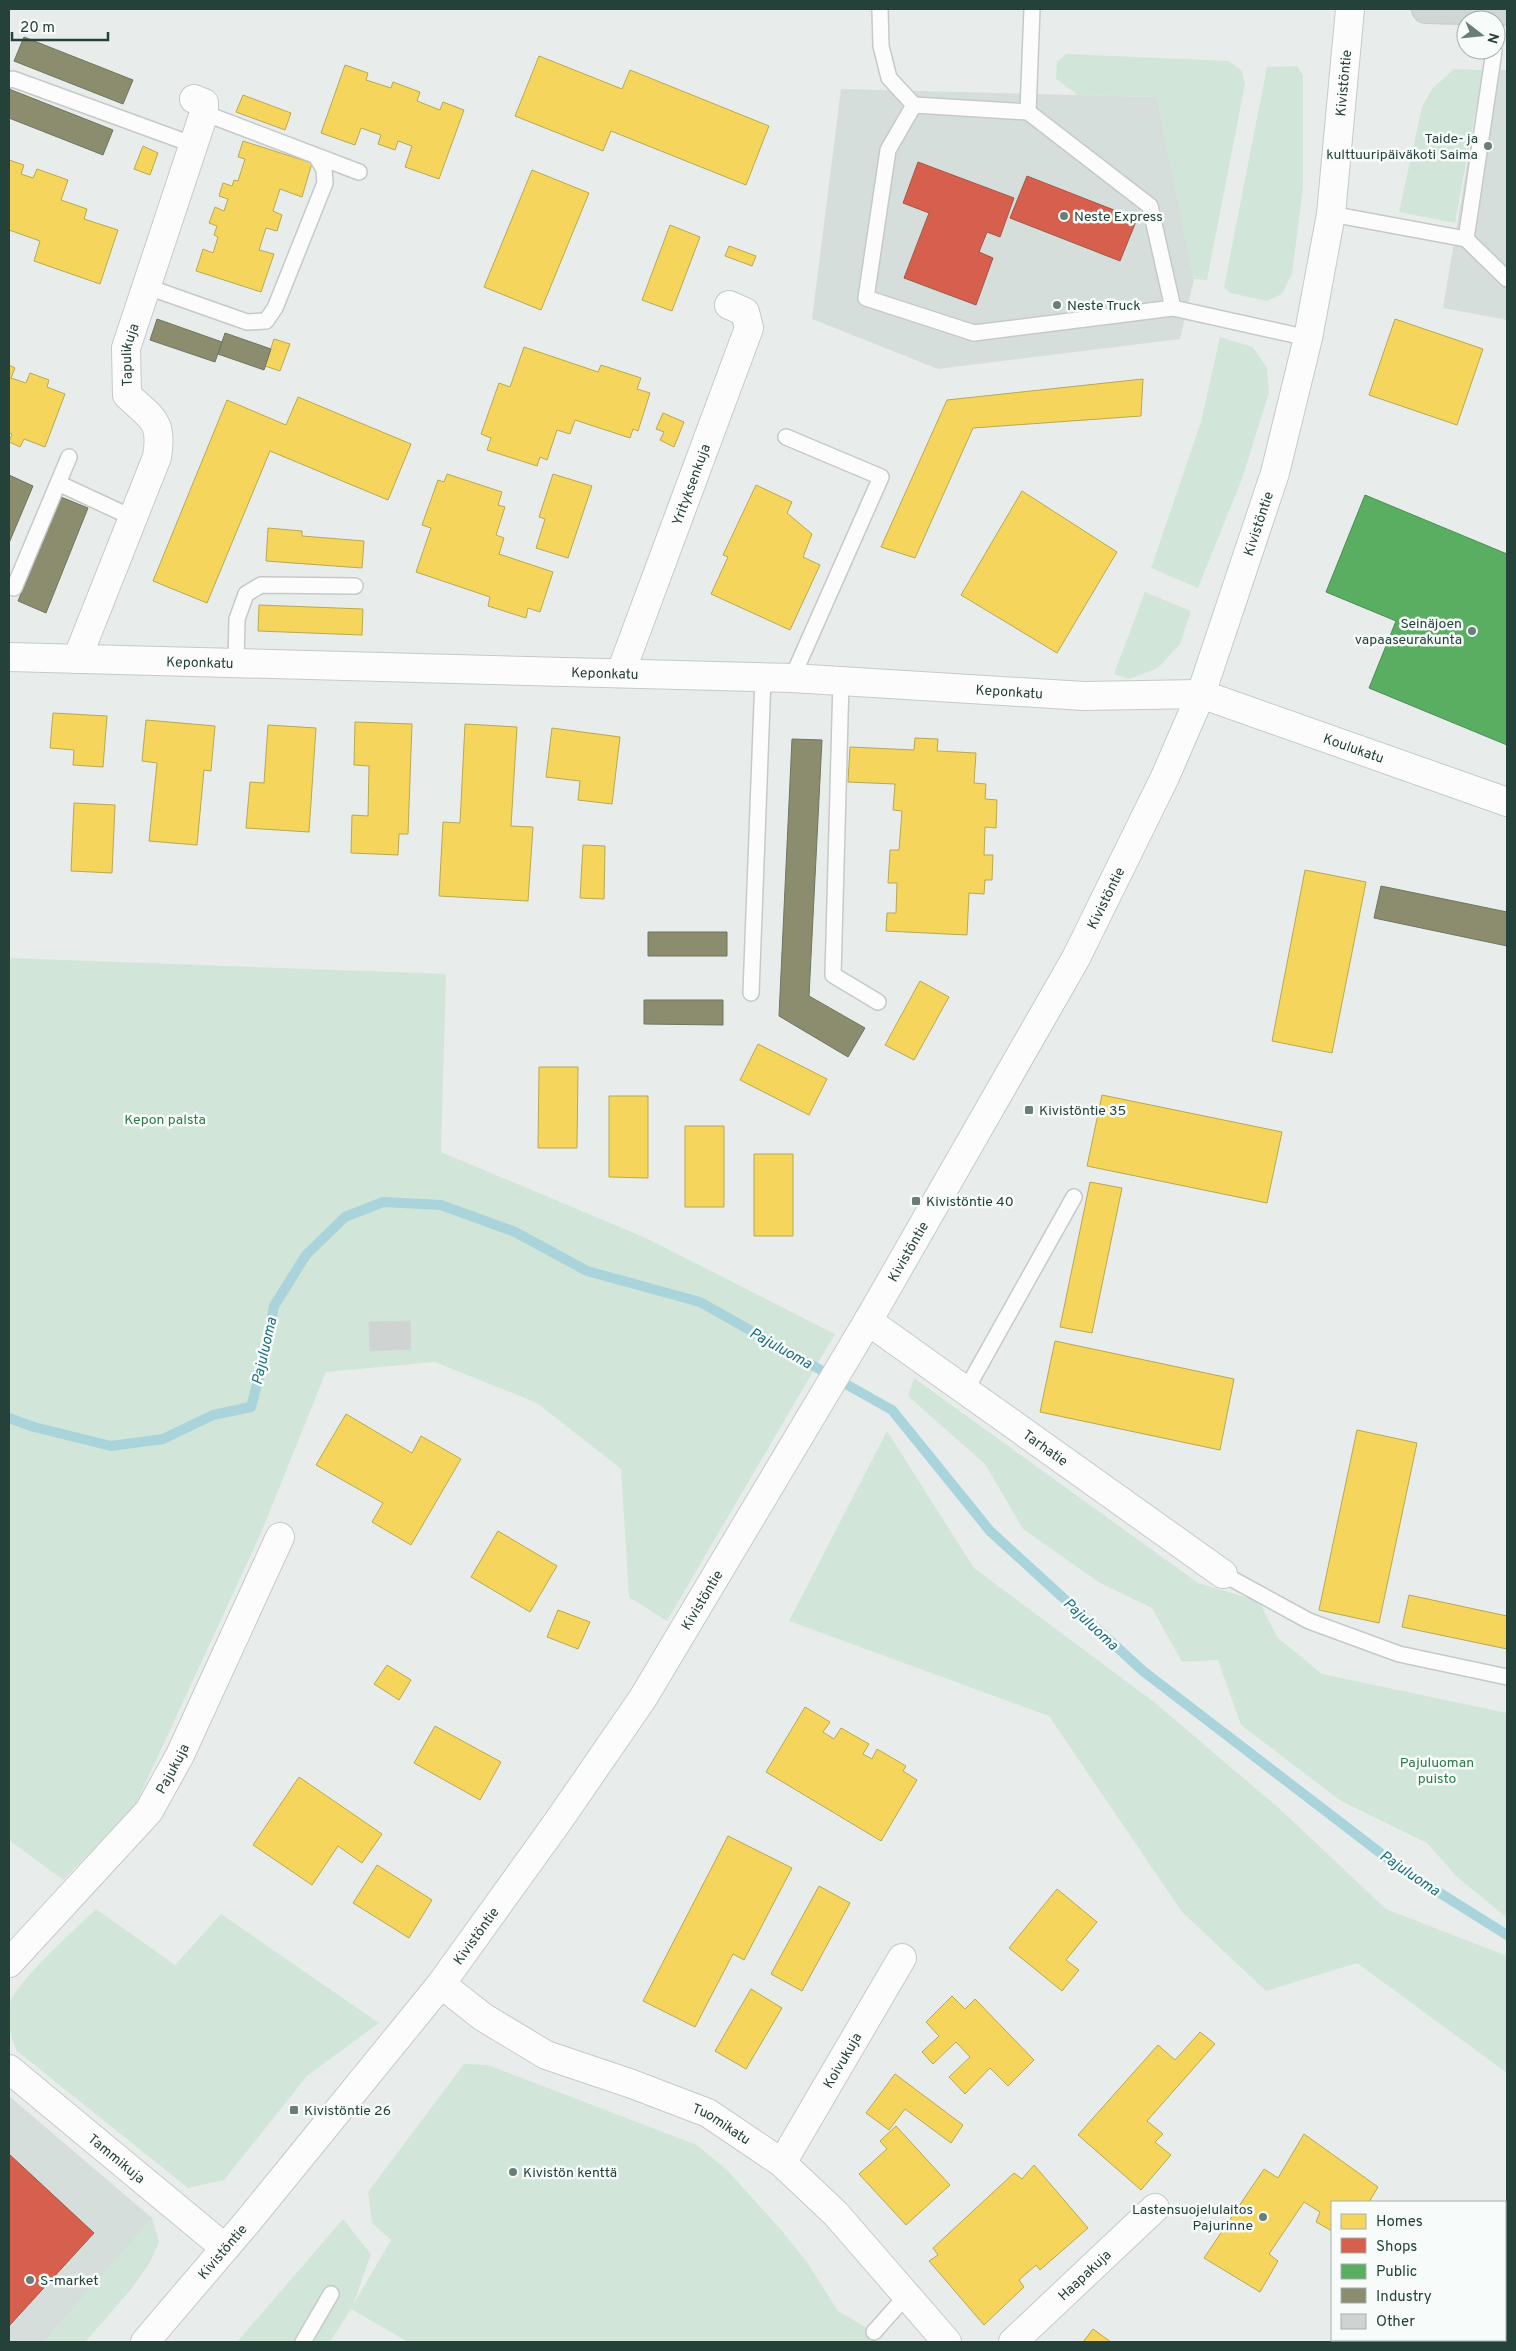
<svg xmlns="http://www.w3.org/2000/svg" width="1516" height="2351" viewBox="0 0 1516 2351" font-family="Overpass,sans-serif">
  <style>
    .built { fill: #d6dedb }
    .green { fill: #d1e6d8 }
    .homes { fill: #f6d55c; stroke: #b7a952 }
    .shops { fill: #d6604d; stroke: #a15747 }
    .public { fill: #5aae61; stroke: #4a8e55 }
    .industry { fill: #8c8c6e; stroke: #6d765e }
    .lines { fill: none; stroke-linecap: round; stroke-linejoin: round }
    .stream { stroke: #a9d4db; stroke-width: 10 }
    .building { fill: #cfd4d2; stroke: #d1d6d4 }
    .lane-casing { stroke: #c5cac8; stroke-width: 18 }
    .street-casing { stroke: #c5cac8; stroke-width: 30 }
    .secondary-casing { stroke: #c3cbc8; stroke-width: 30 }
    .primary-casing { stroke: #c3ccc9; stroke-width: 30 }
    .lane { stroke: #fcfcfc; stroke-width: 15 }
    .street { stroke: #fcfcfc; stroke-width: 28 }
    .secondary { stroke: #fcfcfc; stroke-width: 28 }
    .primary { stroke: #cfd7d5; stroke-width: 28 }
    .poi-dot { fill: #697e78; stroke: #f7fbf9; stroke-width: 2 }
    .labels { text-anchor: middle; stroke-width: 5; stroke-linejoin: round; paint-order: stroke }
    .street-label { font-size: 14px; fill: #24423a; stroke: #f7fbf9 }
    .poi-label { font-size: 14px; fill: #24423a; stroke: #f7fbf9; text-anchor: start }
    .park-label { font-size: 14px; fill: #2d7a4b; stroke: #f7fbf9 }
    .water-label { font-size: 15px; font-style: italic; fill: #1c6f80; stroke: #f7fbf9 }
  </style>
  <rect width="100%" height="100%" fill="#e8edeb"/>
  <path class="built" d="M 1483,70 L 1507,70 L 1507,320 L 1443,308 Z
    M 841,89 L 1157,97 L 1194,279 L 1180,339 L 938,369 L 812,319 Z
    M 9,2096 L 152,2218 L 159,2242 L 150,2262 L 132,2288 L 85,2342 L 9,2342 Z"/>
  <path class="green" d="M 1066,54 L 1229,61 L 1242,71 L 1245,84 L 1207,280 L 1194,279 L 1157,97 L 1078,95 L 1056,79 L 1057,62 Z
    M 1297,66 L 1303,75 L 1303,188 L 1292,274 L 1282,294 L 1267,301 L 1230,293 L 1224,287 L 1267,67 Z
    M 1454,69 L 1483,70 L 1455,223 L 1399,212 L 1422,107 L 1432,89 Z
    M 1220,337 L 1253,347 L 1267,368 L 1269,393 L 1242,479 L 1198,588 L 1151,568 L 1201,422 Z
    M 1145,592 L 1191,611 L 1180,644 L 1158,668 L 1129,679 L 1114,674 Z
    M 9,958 L 446,974 L 441,1152 L 646,1238 L 835,1334 L 667,1621 L 629,1597 L 621,1469 L 537,1403 L 435,1362 L 326,1372 L 261,1533 L 134,1808 L 63,1880 L 9,1840 Z
    M 914,1378 L 1198,1583 L 1259,1601 L 1277,1637 L 1322,1674 L 1507,1713 L 1507,1918 L 1457,1877 L 1427,1843 L 1341,1801 L 1241,1725 L 1218,1660 L 1182,1662 L 1152,1608 L 1100,1583 L 1023,1529 L 985,1464 L 908,1396 Z
    M 887,1431 L 974,1568 L 1154,1702 L 1281,1810 L 1386,1909 L 1507,1956 L 1507,2073 L 1357,1963 L 1266,1991 L 1182,1912 L 1049,1716 L 789,1621 Z
    M 96,1909 L 175,1965 L 221,1914 L 379,2023 L 307,2076 L 224,2180 L 188,2188 L 17,2051 C 11,2037 6,2022 9,2006 C 13,1984 77,1928 96,1909 Z
    M 464,2064 L 488,2065 L 697,2145 L 727,2170 L 782,2231 L 807,2262 L 838,2311 L 874,2332 L 868,2342 L 408,2342 L 351,2309 L 330,2342 L 237,2342 L 343,2219 L 371,2254 L 353,2305 L 391,2240 L 372,2223 L 368,2192 Z
    M 152,2218 L 159,2242 C 141,2280 112,2310 85,2342 L 43,2342 Z"/>
  <path class="homes" d="M 539,56 L 622,89 L 630,70 L 769,126 L 746,185 L 611,131 L 603,151 L 515,116 Z
    M 345,65 L 368,73 L 366,80 L 391,88 L 393,82 L 420,92 L 417,101 L 440,110 L 443,102 L 464,110 L 439,179 L 405,167 L 412,146 L 398,141 L 395,150 L 378,144 L 381,135 L 361,128 L 355,145 L 321,133 Z
    M 243,95 L 291,113 L 285,130 L 236,112 Z
    M 243,141 L 312,163 L 302,197 L 280,189 L 273,211 L 282,215 L 277,231 L 266,228 L 259,250 L 274,254 L 261,292 L 196,271 L 203,249 L 213,253 L 218,237 L 214,235 L 217,226 L 209,223 L 215,207 L 224,211 L 228,199 L 219,196 L 223,183 L 232,186 L 234,180 L 238,181 L 245,159 L 238,157 Z
    M 143,146 L 158,153 L 150,175 L 134,169 Z
    M 9,160 L 24,165 L 21,174 L 33,178 L 37,169 L 68,180 L 61,200 L 87,209 L 84,219 L 118,230 L 100,284 L 34,261 L 40,241 L 9,230 Z
    M 532,170 L 589,193 L 541,310 L 484,287 Z
    M 670,225 L 700,237 L 672,311 L 642,300 Z
    M 729,246 L 756,256 L 752,266 L 725,256 Z
    M 1395,319 L 1483,349 L 1457,425 L 1369,395 Z
    M 274,339 L 290,344 L 280,371 L 265,366 Z
    M 524,347 L 598,372 L 601,365 L 641,378 L 637,389 L 650,393 L 638,431 L 633,429 L 630,438 L 575,420 L 570,434 L 557,430 L 547,460 L 540,457 L 537,466 L 487,450 L 491,438 L 481,434 L 499,383 L 510,387 Z
    M 9,365 L 15,368 L 11,378 L 26,383 L 30,373 L 49,380 L 47,387 L 65,394 L 45,447 L 24,439 L 20,447 L 9,442 L 12,434 L 9,433 Z
    M 1143,379 L 1141,416 L 973,428 L 915,558 L 881,547 L 947,400 Z
    M 298,397 L 411,444 L 388,500 L 270,451 L 207,603 L 153,581 L 227,400 L 286,425 Z
    M 663,413 L 684,422 L 674,447 L 660,440 L 664,432 L 656,429 Z
    M 447,474 L 502,492 L 498,505 L 505,507 L 496,535 L 504,538 L 499,554 L 553,572 L 540,612 L 528,608 L 526,618 L 488,606 L 490,597 L 416,572 L 431,528 L 422,525 L 438,480 L 444,482 Z
    M 553,474 L 592,486 L 568,558 L 536,548 L 545,519 L 539,517 Z
    M 756,485 L 792,502 L 787,513 L 812,534 L 803,557 L 820,565 L 790,630 L 711,594 L 728,557 L 723,555 Z
    M 1022,491 L 1117,552 L 1057,653 L 961,595 Z
    M 268,528 L 302,531 L 302,536 L 364,541 L 362,568 L 266,561 Z
    M 259,605 L 363,609 L 362,635 L 258,631 Z
    M 53,713 L 107,716 L 103,767 L 73,765 L 74,750 L 50,748 Z
    M 146,720 L 215,726 L 211,771 L 204,770 L 197,845 L 149,841 L 157,763 L 142,761 Z
    M 355,722 L 412,724 L 408,834 L 399,834 L 398,855 L 351,853 L 352,815 L 368,816 L 369,766 L 354,765 Z
    M 465,724 L 517,727 L 511,826 L 533,827 L 528,901 L 439,896 L 443,822 L 460,823 Z
    M 268,725 L 316,728 L 309,832 L 246,828 L 250,782 L 264,783 Z
    M 552,728 L 620,737 L 612,804 L 578,800 L 580,781 L 546,777 Z
    M 915,738 L 938,739 L 937,751 L 976,753 L 974,783 L 986,784 L 985,799 L 997,800 L 996,828 L 985,827 L 984,855 L 993,855 L 992,880 L 985,880 L 984,894 L 969,893 L 967,935 L 886,931 L 887,913 L 896,913 L 897,883 L 888,883 L 890,850 L 899,850 L 902,811 L 893,810 L 895,784 L 848,782 L 850,747 L 914,750 Z
    M 74,803 L 115,805 L 112,873 L 71,871 Z
    M 583,845 L 605,846 L 604,899 L 580,898 Z
    M 1305,870 L 1366,882 L 1332,1053 L 1272,1041 Z
    M 920,981 L 949,997 L 914,1060 L 885,1045 Z
    M 758,1044 L 827,1079 L 809,1115 L 740,1080 Z
    M 539,1067 L 578,1067 L 577,1148 L 538,1148 Z
    M 1102,1095 L 1282,1132 L 1267,1203 L 1087,1166 Z
    M 609,1096 L 648,1096 L 648,1178 L 609,1177 Z
    M 685,1126 L 724,1126 L 724,1207 L 685,1207 Z
    M 754,1154 L 793,1154 L 793,1236 L 754,1236 Z
    M 1090,1182 L 1122,1188 L 1092,1333 L 1060,1327 Z
    M 1055,1341 L 1234,1379 L 1220,1450 L 1040,1412 Z
    M 346,1414 L 412,1453 L 421,1436 L 461,1459 L 411,1545 L 372,1522 L 383,1503 L 316,1465 Z
    M 1357,1430 L 1417,1443 L 1379,1623 L 1319,1610 Z
    M 498,1531 L 557,1566 L 530,1612 L 471,1577 Z
    M 1409,1595 L 1507,1616 L 1507,1649 L 1402,1627 Z
    M 558,1610 L 590,1622 L 578,1649 L 547,1637 Z
    M 387,1665 L 411,1680 L 399,1700 L 374,1684 Z
    M 805,1707 L 830,1722 L 823,1732 L 834,1739 L 841,1728 L 869,1744 L 863,1754 L 872,1759 L 877,1749 L 906,1766 L 903,1771 L 917,1780 L 881,1841 L 766,1772 Z
    M 435,1726 L 501,1762 L 480,1800 L 414,1763 Z
    M 299,1777 L 382,1834 L 362,1863 L 338,1846 L 312,1885 L 253,1845 Z
    M 728,1836 L 792,1868 L 744,1960 L 733,1954 L 695,2027 L 643,2001 Z
    M 377,1865 L 432,1900 L 409,1938 L 353,1903 Z
    M 819,1886 L 850,1903 L 802,1991 L 771,1974 Z
    M 1057,1889 L 1097,1922 L 1066,1960 L 1079,1970 L 1062,1991 L 1009,1948 Z
    M 751,1989 L 782,2008 L 746,2069 L 715,2051 Z
    M 952,1996 L 965,2009 L 975,1999 L 1034,2060 L 1008,2086 L 990,2068 L 965,2094 L 949,2077 L 970,2057 L 956,2042 L 933,2064 L 922,2052 L 939,2036 L 926,2022 Z
    M 1200,2032 L 1215,2044 L 1147,2121 L 1163,2134 L 1155,2142 L 1171,2155 L 1141,2190 L 1078,2135 L 1158,2045 L 1175,2060 Z
    M 895,2074 L 963,2125 L 951,2143 L 905,2109 L 889,2130 L 866,2113 Z
    M 896,2126 L 950,2185 L 906,2225 L 859,2174 L 887,2149 L 880,2141 Z
    M 1304,2134 L 1378,2187 L 1369,2202 L 1332,2202 L 1332,2231 L 1316,2222 L 1320,2212 L 1304,2202 L 1269,2254 L 1278,2261 L 1260,2292 L 1204,2258 L 1264,2169 L 1278,2178 Z
    M 1034,2165 L 1088,2228 L 1040,2270 L 1036,2265 L 1019,2280 L 1024,2287 L 984,2325 L 929,2261 L 938,2255 L 933,2248 L 1014,2173 L 1022,2179 Z
    M 1507,2288 L 1507,2318 L 1505,2316 L 1505,2292 Z
    M 1093,2329 L 1111,2342 L 1083,2342 Z"/>
  <path class="shops" d="M 918,162 L 1014,198 L 1000,237 L 987,232 L 979,252 L 993,258 L 976,305 L 904,278 L 929,213 L 903,203 Z
    M 1027,176 L 1137,219 L 1120,261 L 1010,218 Z
    M 9,2154 L 94,2233 L 9,2326 Z"/>
  <path class="public" d="M 1365,495 L 1507,554 L 1507,745 L 1369,688 L 1396,621 L 1326,592 Z"/>
  <path class="industry" d="M 24,37 L 133,80 L 123,104 L 14,61 Z
    M 9,89 L 113,130 L 103,155 L 9,118 Z
    M 157,319 L 222,342 L 215,362 L 150,340 Z
    M 225,333 L 271,349 L 264,370 L 218,354 Z
    M 9,475 L 33,486 L 9,543 Z
    M 61,497 L 88,508 L 46,613 L 18,601 Z
    M 792,739 L 822,740 L 809,996 L 865,1028 L 848,1057 L 779,1016 Z
    M 1381,886 L 1507,912 L 1507,946 L 1374,918 Z
    M 648,932 L 727,932 L 727,956 L 648,956 Z
    M 644,1000 L 723,1000 L 723,1025 L 644,1024 Z"/>
  <g class="lines">
    <path class="stream" d="M 9,1418 L 34,1427 L 111,1446 L 163,1439 L 213,1415 L 251,1407 L 264,1359 L 274,1306 L 306,1255 L 345,1217 L 383,1202 L 441,1205 L 515,1232 L 587,1271 L 700,1302 L 892,1410 L 990,1531 L 1143,1671 L 1400,1868 L 1507,1935"/>
  </g>
  <path class="building" d="M 410,1321 L 411,1349 L 370,1351 L 369,1322 Z"/>
  <g class="lines">
    <g class="lane-casing">
      <path id="lane" d="M 880,9 L 881,46 L 889,78 L 914,105
        M 9,80 L 13,79 L 194,145
        M 1028,112 L 1032,9
        M 204,113 L 359,172
        M 1331,214 L 1466,239 L 1507,279
        M 1466,239 L 1494,51
        M 145,286 L 247,322 L 266,321 L 275,308 L 325,183 L 324,169 L 316,156
        M 1173,308 L 1150,206 L 1028,112 L 914,105 L 888,150 L 866,298 L 974,333 L 1173,308 L 1308,338
        M 786,437 L 881,477 L 792,678
        M 58,483 L 133,518
        M 14,588 L 69,457
        M 236,662 L 237,619 L 246,594 L 261,585 L 355,586
        M 841,681 L 833,975 L 878,1002
        M 751,993 L 763,677
        M 966,1390 L 1074,1197
        M 1223,1574 L 1309,1621 L 1399,1654 L 1507,1677
        M 874,2332 L 907,2295
        M 303,2342 L 331,2294"/>
    </g>
    <g class="street-casing">
      <g id="street">
        <path id="s1" d="M 9,657 L 792,678 L 1084,696 L 1201,694"/>
        <path id="s2" d="M 77,659 L 157,457 C 163,420 152,419 127,395 L 126,348 L 204,113 L 204,103 L 194,99"/>
        <path id="s3" d="M 621,672 L 749,328 L 745,312 L 729,305"/>
        <path id="s4" d="M 868,1321 L 1223,1574"/>
        <path id="s5" d="M 9,1963 L 149,1811 L 180,1755 L 280,1537"/>
        <path id="s6" d="M 441,1984 L 483,2017 L 546,2055 L 632,2084 L 708,2113 L 782,2163 L 836,2214 L 947,2342"/>
        <path id="s7" d="M 9,2069 L 225,2248"/>
        <path id="s8" d="M 782,2163 L 902,1958"/>
        <path id="s9" d="M 1013,2342 L 1155,2208"/>
        <path d="M 1434,2342 L 1436,2340"/>
      </g>
    </g>
    <g class="secondary-casing">
      <g id="secondary">
        <path id="s10" d="M 1201,694 L 1507,802"/>
        <path id="s11" d="M 145,2342 L 249,2220 L 441,1984 L 559,1820 L 643,1698 L 868,1321 L 1076,958 L 1165,777 L 1201,694 L 1275,473 L 1308,338 L 1331,214 L 1350,9"/>
      </g>
    </g>
    <g class="primary-casing">
      <path id="primary" d="M 1426,9 L 1507,11"/>
    </g>
    <use href="#lane" class="lane"/>
    <use href="#street" class="street"/>
    <use href="#secondary" class="secondary"/>
    <use href="#primary" class="primary"/>
  </g>
  <g class="poi-dot">
    <circle cx="1488" cy="146" r="5"/>
    <circle cx="1064" cy="216" r="5"/>
    <circle cx="1057" cy="305" r="5"/>
    <circle cx="1472" cy="631" r="5"/>
    <rect x="1024" y="1105" width="10" height="10" rx="2.5"/>
    <rect x="911" y="1196" width="10" height="10" rx="2.5"/>
    <rect x="289" y="2105" width="10" height="10" rx="2.5"/>
    <circle cx="513" cy="2172" r="5"/>
    <circle cx="1263" cy="2217" r="5"/>
    <circle cx="30" cy="2280" r="5"/>
  </g>
  <g class="labels">
    <g class="street-label">
      <text dy="5" stroke="none"><textPath href="#s11" startOffset="2594">Kivistöntie</textPath></text>
      <text dy="5" stroke="none"><textPath href="#s2" startOffset="332">Tapulikuja</textPath></text>
      <text dy="5" stroke="none"><textPath href="#s3" startOffset="200">Yrityksenkuja</textPath></text>
      <text dy="5" stroke="none"><textPath href="#s11" startOffset="2144">Kivistöntie</textPath></text>
      <text dy="5" stroke="none"><textPath href="#s1" startOffset="191">Keponkatu</textPath></text>
      <text dy="5" stroke="none"><textPath href="#s1" startOffset="596">Keponkatu</textPath></text>
      <text dy="5" stroke="none"><textPath href="#s1" startOffset="1001">Keponkatu</textPath></text>
      <text dy="5" stroke="none"><textPath href="#s10" startOffset="162">Koulukatu</textPath></text>
      <text dy="5" stroke="none"><textPath href="#s11" startOffset="1739">Kivistöntie</textPath></text>
      <text dy="5" stroke="none"><textPath href="#s11" startOffset="1334">Kivistöntie</textPath></text>
      <text dy="5" stroke="none"><textPath href="#s4" startOffset="218">Tarhatie</textPath></text>
      <text dy="5" stroke="none"><textPath href="#s11" startOffset="929">Kivistöntie</textPath></text>
      <text dy="5" stroke="none"><textPath href="#s5" startOffset="255">Pajukuja</textPath></text>
      <text dy="5" stroke="none"><textPath href="#s11" startOffset="524">Kivistöntie</textPath></text>
      <text dy="5" stroke="none"><textPath href="#s8" startOffset="119">Koivukuja</textPath></text>
      <text dy="5" stroke="none"><textPath href="#s6" startOffset="316">Tuomikatu</textPath></text>
      <text dy="5" stroke="none"><textPath href="#s7" startOffset="140">Tammikuja</textPath></text>
      <text dy="5" stroke="none"><textPath href="#s11" startOffset="119">Kivistöntie</textPath></text>
      <text dy="5" stroke="none"><textPath href="#s9" startOffset="98">Haapakuja</textPath></text>
    </g>
    <g class="poi-label">
      <text x="1478" y="143" text-anchor="end">Taide- ja<tspan x="1478" dy="16">kulttuuripäiväkoti Saima</tspan></text>
      <text x="1074" y="221">Neste Express</text>
      <text x="1067" y="310">Neste Truck</text>
      <text x="1462" y="628" text-anchor="end">Seinäjoen<tspan x="1462" dy="16">vapaaseurakunta</tspan></text>
      <text x="1039" y="1115">Kivistöntie 35</text>
      <text x="926" y="1206">Kivistöntie 40</text>
      <text x="304" y="2115">Kivistöntie 26</text>
      <text x="523" y="2177">Kivistön kenttä</text>
      <text x="1253" y="2214" text-anchor="end">Lastensuojelulaitos<tspan x="1253" dy="16">Pajurinne</tspan></text>
      <text x="40" y="2285">S-market</text>
    </g>
    <g class="park-label">
      <text x="165" y="1124">Kepon palsta</text>
      <text x="1437" y="1767">Pajuluoman<tspan x="1437" dy="16">puisto</tspan></text>
    </g>
    <g class="water-label">
      <text transform="translate(781 1348) rotate(29)" y="5">Pajuluoma</text>
      <text transform="translate(264 1351) rotate(-77)" y="5">Pajuluoma</text>
      <text transform="translate(1091 1624) rotate(43)" y="5">Pajuluoma</text>
      <text transform="translate(1410 1873) rotate(34)" y="5">Pajuluoma</text>
    </g>
  </g>
  <rect width="1516" height="2351" fill="none" stroke="#24423a" stroke-width="20"/>
  <rect x="1331" y="2201" width="175" height="140" fill="#f7fbf9" stroke="#a3b1ad"/>
  <rect x="1341" y="2214" width="25" height="15" fill="#f6d55c" stroke="#a3b1ad"/>
  <text x="1376" y="2226" font-size="15" fill="#24423a">Homes</text>
  <rect x="1341" y="2238" width="25" height="15" fill="#d6604d" stroke="#a3b1ad"/>
  <text x="1376" y="2251" font-size="15" fill="#24423a">Shops</text>
  <rect x="1341" y="2264" width="25" height="15" fill="#5aae61" stroke="#a3b1ad"/>
  <text x="1376" y="2276" font-size="15" fill="#24423a">Public</text>
  <rect x="1341" y="2288" width="25" height="15" fill="#8c8c6e" stroke="#a3b1ad"/>
  <text x="1376" y="2301" font-size="15" fill="#24423a">Industry</text>
  <rect x="1341" y="2314" width="25" height="15" fill="#cfd4d2" stroke="#a3b1ad"/>
  <text x="1376" y="2326" font-size="15" fill="#24423a">Other</text>
  <g transform="translate(1481 35) rotate(106)"><circle r="24" fill="#f7fbf9" stroke="#a3b1ad"/>
  <path d="M0-4L9 19L0 12L-9 19Z" fill="#697e78"/>
  <text y="-8" font-size="14" font-weight="bold" text-anchor="middle" fill="#24423a">N</text>
  </g>
  <path d="M12 32v8h96v-8" fill="none" stroke="#24423a" stroke-width="2.5"/>
  <text x="20" y="32" font-size="15" fill="#24423a" stroke="#f7fbf9" stroke-width="4" paint-order="stroke">20 m</text>
</svg>
